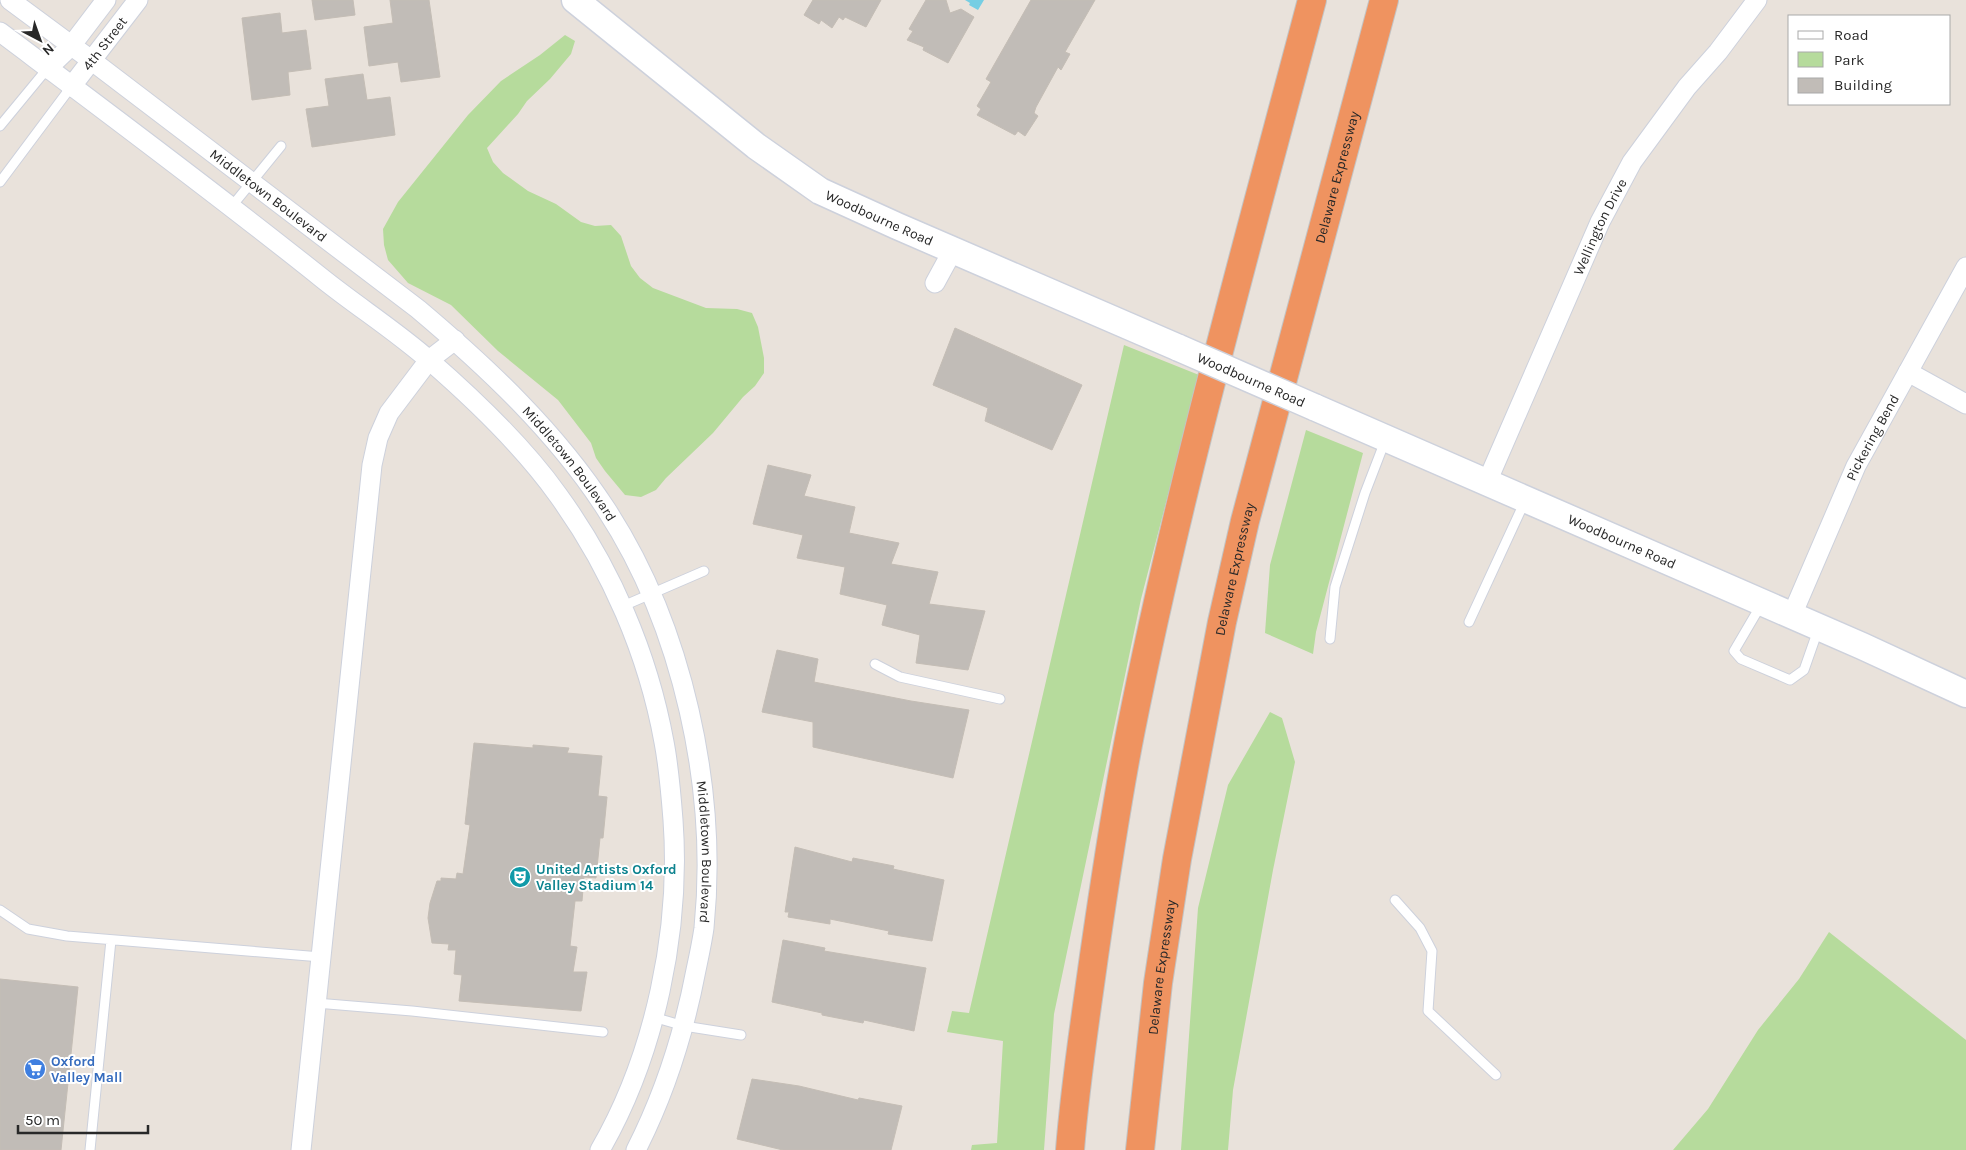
<svg xmlns="http://www.w3.org/2000/svg" width="1966" height="1150" viewBox="0 0 1966 1150" font-family="Karla,sans-serif">
  <style>
    .green { fill: #b6db9c }
    .water { fill: #76cee3 }
    .building { fill: #c1bcb7; stroke: #c4bdb5 }
    .lines { fill: none; stroke-linecap: round; stroke-linejoin: round }
    .lane-casing { stroke: #cdd1dc; stroke-width: 11 }
    .street-casing { stroke: #cdd1dc; stroke-width: 21 }
    .secondary-casing { stroke: #cdd1dc; stroke-width: 29 }
    .highway-casing { stroke: #c3c3c3; stroke-width: 30 }
    .lane { stroke: #fff; stroke-width: 9 }
    .street { stroke: #fff; stroke-width: 19 }
    .secondary { stroke: #fff; stroke-width: 26 }
    .highway { stroke: #ef9360; stroke-width: 28 }
    .secondary-bridge-casing { stroke: #cdd1dc; stroke-width: 29; stroke-linecap: butt }
    .secondary-bridge { stroke: #fff; stroke-width: 26 }
    .labels { text-anchor: middle; stroke-width: 4; stroke-linejoin: round; paint-order: stroke }
    .street-label { font-size: 14px; fill: #282828; stroke: #fff }
    .culture-label { font-size: 14px; font-weight: bold; fill: #0d838f; stroke: #fff; text-anchor: start }
    .shop-label { font-size: 14px; font-weight: bold; fill: #366cbe; stroke: #fff; text-anchor: start }
  </style>
  <rect width="100%" height="100%" fill="#e9e2db"/>
  <path class="green" d="M 565,35 L 575,41 L 571,54 L 550,79 L 527,101 L 518,114 L 487,148 L 493,162 L 503,173 L 528,191 L 556,204 L 581,222 L 595,226 L 611,225 L 621,236 L 631,266 L 640,278 L 653,288 L 706,308 L 737,309 L 752,313 L 758,327 L 764,358 L 764,373 L 755,386 L 743,397 L 713,433 L 666,478 L 656,490 L 641,497 L 625,495 L 605,471 L 596,458 L 591,443 L 558,400 L 498,351 L 451,305 L 408,283 L 388,260 L 384,245 L 383,229 L 398,202 L 468,115 L 501,81 L 540,55 Z
    M 1124,345 L 1199,375 L 1141,599 L 1054,1014 L 1044,1150 L 971,1150 L 972,1145 L 997,1143 L 1003,1041 L 947,1032 L 952,1011 L 969,1013 Z
    M 1306,430 L 1363,453 L 1316,632 L 1313,654 L 1265,633 L 1270,565 Z
    M 1270,712 L 1282,718 L 1295,762 L 1273,870 L 1233,1090 L 1228,1150 L 1181,1150 L 1198,908 L 1228,785 Z
    M 1829,932 L 1966,1040 L 1966,1150 L 1673,1150 L 1708,1109 L 1758,1030 L 1799,979 Z"/>
  <path class="water" d="M 965,0 L 984,0 L 978,10 L 969,5 L 970,3 Z"/>
  <path class="building" d="M 312,0 L 353,0 L 355,15 L 315,20 Z
    M 390,0 L 429,0 L 440,77 L 401,82 L 398,62 L 369,66 L 364,27 L 393,23 Z
    M 813,0 L 881,0 L 866,27 L 845,17 L 843,20 L 839,17 L 832,28 L 821,20 L 819,24 L 804,15 Z
    M 926,0 L 946,0 L 950,13 L 961,9 L 974,17 L 948,63 L 923,50 L 924,47 L 907,40 L 913,31 L 909,29 Z
    M 1031,0 L 1095,0 L 1065,52 L 1070,54 L 1061,70 L 1058,67 L 1036,107 L 1034,113 L 1038,116 L 1025,136 L 1018,131 L 1015,135 L 977,115 L 981,109 L 977,106 L 991,82 L 986,79 Z
    M 280,13 L 282,33 L 306,30 L 311,69 L 288,72 L 290,95 L 252,100 L 242,18 Z
    M 363,74 L 367,100 L 390,97 L 395,135 L 312,147 L 306,109 L 329,106 L 325,79 Z
    M 955,328 L 1082,385 L 1052,450 L 985,421 L 988,408 L 933,385 Z
    M 768,465 L 811,475 L 804,496 L 855,507 L 849,533 L 899,543 L 891,564 L 938,572 L 929,604 L 985,611 L 968,670 L 916,663 L 920,635 L 882,625 L 887,605 L 840,594 L 845,567 L 797,558 L 803,535 L 753,524 Z
    M 777,650 L 818,659 L 814,682 L 911,701 L 969,710 L 953,778 L 813,747 L 813,722 L 762,712 Z
    M 474,743 L 533,748 L 533,745 L 569,748 L 567,753 L 602,756 L 598,796 L 607,797 L 603,838 L 600,838 L 596,878 L 584,877 L 582,901 L 575,901 L 570,946 L 577,947 L 573,972 L 587,972 L 581,1011 L 459,1001 L 462,975 L 454,974 L 456,950 L 448,950 L 449,944 L 432,943 L 428,918 L 430,903 L 437,881 L 441,881 L 441,878 L 456,879 L 457,873 L 463,874 L 470,825 L 465,824 Z
    M 795,847 L 852,862 L 853,858 L 894,866 L 893,869 L 944,880 L 932,941 L 888,934 L 889,931 L 830,919 L 830,924 L 788,917 L 789,912 L 785,912 Z
    M 783,940 L 825,948 L 824,951 L 926,968 L 914,1031 L 864,1020 L 863,1023 L 822,1015 L 822,1013 L 772,1002 Z
    M 0,979 L 78,987 L 61,1150 L 0,1150 Z
    M 752,1079 L 799,1086 L 858,1100 L 859,1098 L 902,1106 L 891,1150 L 783,1150 L 737,1139 Z"/>
  <g class="lines">
    <g class="lane-casing">
      <path id="lane" d="M 0,126 L 47,69
        M 0,182 L 71,87
        M 232,206 L 281,146
        M 1761,605 L 1734,651 L 1741,659 L 1790,680 L 1804,670 L 1818,630
        M 623,606 L 704,571
        M 1469,622 L 1525,501
        M 1330,639 L 1335,587 L 1365,493 L 1385,441
        M 875,664 L 900,677 L 1000,699
        M 1395,900 L 1420,928 L 1432,951 L 1428,1011 L 1496,1075
        M 0,910 L 28,929 L 67,936 L 321,957
        M 316,1003 L 412,1011 L 603,1032
        M 653,1017 L 684,1026 L 741,1035
        M 90,1150 L 111,940"/>
    </g>
    <g class="street-casing">
      <g id="street">
        <path id="s1" d="M 10,0 L 91,60 L 418,309 C 488,368 556,432 606,509 C 683,627 718,789 704,928 C 702,942 699,956 696,970 C 684,1033 665,1093 636,1150"/>
        <path d="M 0,32 C 108,113 217,194 323,279 C 358,307 396,331 430,361 C 476,401 523,446 558,495 C 611,568 648,654 664,742 C 669,768 671,794 673,820 C 681,930 655,1055 600,1150"/>
        <path d="M 47,69 L 71,46 L 106,0"/>
        <path id="s2" d="M 71,87 L 138,0"/>
        <path d="M 935,283 L 953,250"/>
        <path d="M 1908,372 L 1966,404"/>
        <path id="s3" d="M 1487,482 L 1600,222 L 1632,162 L 1687,87 L 1718,52 L 1757,0"/>
        <path id="s4" d="M 1792,615 L 1856,466 L 1966,267"/>
        <path d="M 301,1150 L 372,465 L 378,438 L 389,413 L 429,360 L 455,340"/>
      </g>
    </g>
    <g class="secondary-casing">
      <g id="secondary">
        <path id="s5" d="M 575,0 L 756,146 L 820,191 L 897,226 L 1179,348"/>
        <path id="s6" d="M 1314,407 L 1862,646 L 1966,694"/>
      </g>
    </g>
    <g class="highway-casing">
      <g id="highway">
        <path d="M 1070,1150 C 1075,1085 1085,1021 1094,956 C 1105,880 1116,804 1131,729 C 1180,483 1248,242 1312,0"/>
        <path id="s7" d="M 1140,1150 L 1158,983 L 1177,859 L 1222,622 L 1245,521 L 1384,0"/>
      </g>
    </g>
    <use href="#lane" class="lane"/>
    <use href="#street" class="street"/>
    <use href="#secondary" class="secondary"/>
    <use href="#highway" class="highway"/>
    <g class="secondary-bridge-casing">
      <g id="secondary-bridge">
        <path id="s8" d="M 1179,348 L 1314,407"/>
      </g>
    </g>
    <use href="#secondary-bridge" class="secondary-bridge"/>
  </g>
  <defs>
    <g id="theatre-disc" transform="scale(1.125)"><circle r="9.5" fill="#0f9aa8" stroke="#fff"/><path d="M-5-5.5Q0-4 5-5.5V0Q5 5 0 6Q-5 5-5 0ZM-3.3-2.5H-1v1.5H-3.3ZM1-2.5H3.3v1.5H1ZM-2.8 1Q0 5.5 2.8 1Z" fill="#fff"/></g>
    <g id="supermarket-disc" transform="scale(1.125)"><circle r="9.5" fill="#3f7fe0" stroke="#fff"/><path d="M-6-5.5h2.5l.6 2H6L4.5 2H-2.5L-4.4-4H-6ZM-1.5 3.2a1.3 1.3 0 1 0 .1 0ZM3 3.2a1.3 1.3 0 1 0 .1 0Z" fill="#fff"/></g>
  </defs>
  <g fill-rule="evenodd">
    <use href="#theatre-disc" x="520" y="877"/>
    <use href="#supermarket-disc" x="35" y="1069"/>
  </g>
  <g class="labels">
    <g class="street-label">
      <text dy="5" stroke="none"><textPath href="#s2" startOffset="55">4th Street</textPath></text>
      <text dy="5" stroke="none"><textPath href="#s7" startOffset="994">Delaware Expressway</textPath></text>
      <text dy="5" stroke="none"><textPath href="#s1" startOffset="324">Middletown Boulevard</textPath></text>
      <text dy="5" stroke="none"><textPath href="#s5" startOffset="376">Woodbourne Road</textPath></text>
      <text dy="5" stroke="none"><textPath href="#s3" startOffset="279">Wellington Drive</textPath></text>
      <text dy="5" stroke="none"><textPath href="#s8" startOffset="79">Woodbourne Road</textPath></text>
      <text dy="5" stroke="none"><textPath href="#s4" startOffset="195">Pickering Bend</textPath></text>
      <text dy="5" stroke="none"><textPath href="#s1" startOffset="729">Middletown Boulevard</textPath></text>
      <text dy="5" stroke="none"><textPath href="#s6" startOffset="336">Woodbourne Road</textPath></text>
      <text dy="5" stroke="none"><textPath href="#s7" startOffset="589">Delaware Expressway</textPath></text>
      <text dy="5" stroke="none"><textPath href="#s1" startOffset="1149">Middletown Boulevard</textPath></text>
      <text dy="5" stroke="none"><textPath href="#s7" startOffset="184">Delaware Expressway</textPath></text>
    </g>
    <g class="culture-label">
      <text x="536" y="874">United Artists Oxford<tspan x="536" dy="16">Valley Stadium 14</tspan></text>
    </g>
    <g class="shop-label">
      <text x="51" y="1066">Oxford<tspan x="51" dy="16">Valley Mall</tspan></text>
    </g>
  </g>
  <rect x="1788" y="15" width="162" height="90" fill="#ffffff" stroke="#a9a9a9"/>
  <rect x="1798" y="31" width="25" height="8" fill="#ffffff" stroke="#a9a9a9"/>
  <text x="1834" y="40" font-size="15" fill="#282828">Road</text>
  <rect x="1798" y="52" width="25" height="15" fill="#b6db9c" stroke="#a9a9a9"/>
  <text x="1834" y="65" font-size="15" fill="#282828">Park</text>
  <rect x="1798" y="78" width="25" height="15" fill="#c1bcb7" stroke="#a9a9a9"/>
  <text x="1834" y="90" font-size="15" fill="#282828">Building</text>
  <g transform="translate(40 40) rotate(139)" stroke="#ffffff" stroke-width="4" paint-order="stroke">
  <path d="M0-4L9 19L0 12L-9 19Z" fill="#282828"/>
  <text y="-8" font-size="14" font-weight="bold" text-anchor="middle" fill="#282828">N</text>
  </g>
  <path d="M18 1125v8h130v-8" fill="none" stroke="#282828" stroke-width="2.5"/>
  <text x="25" y="1125" font-size="15" fill="#282828" stroke="#ffffff" stroke-width="4" paint-order="stroke">50 m</text>
</svg>
